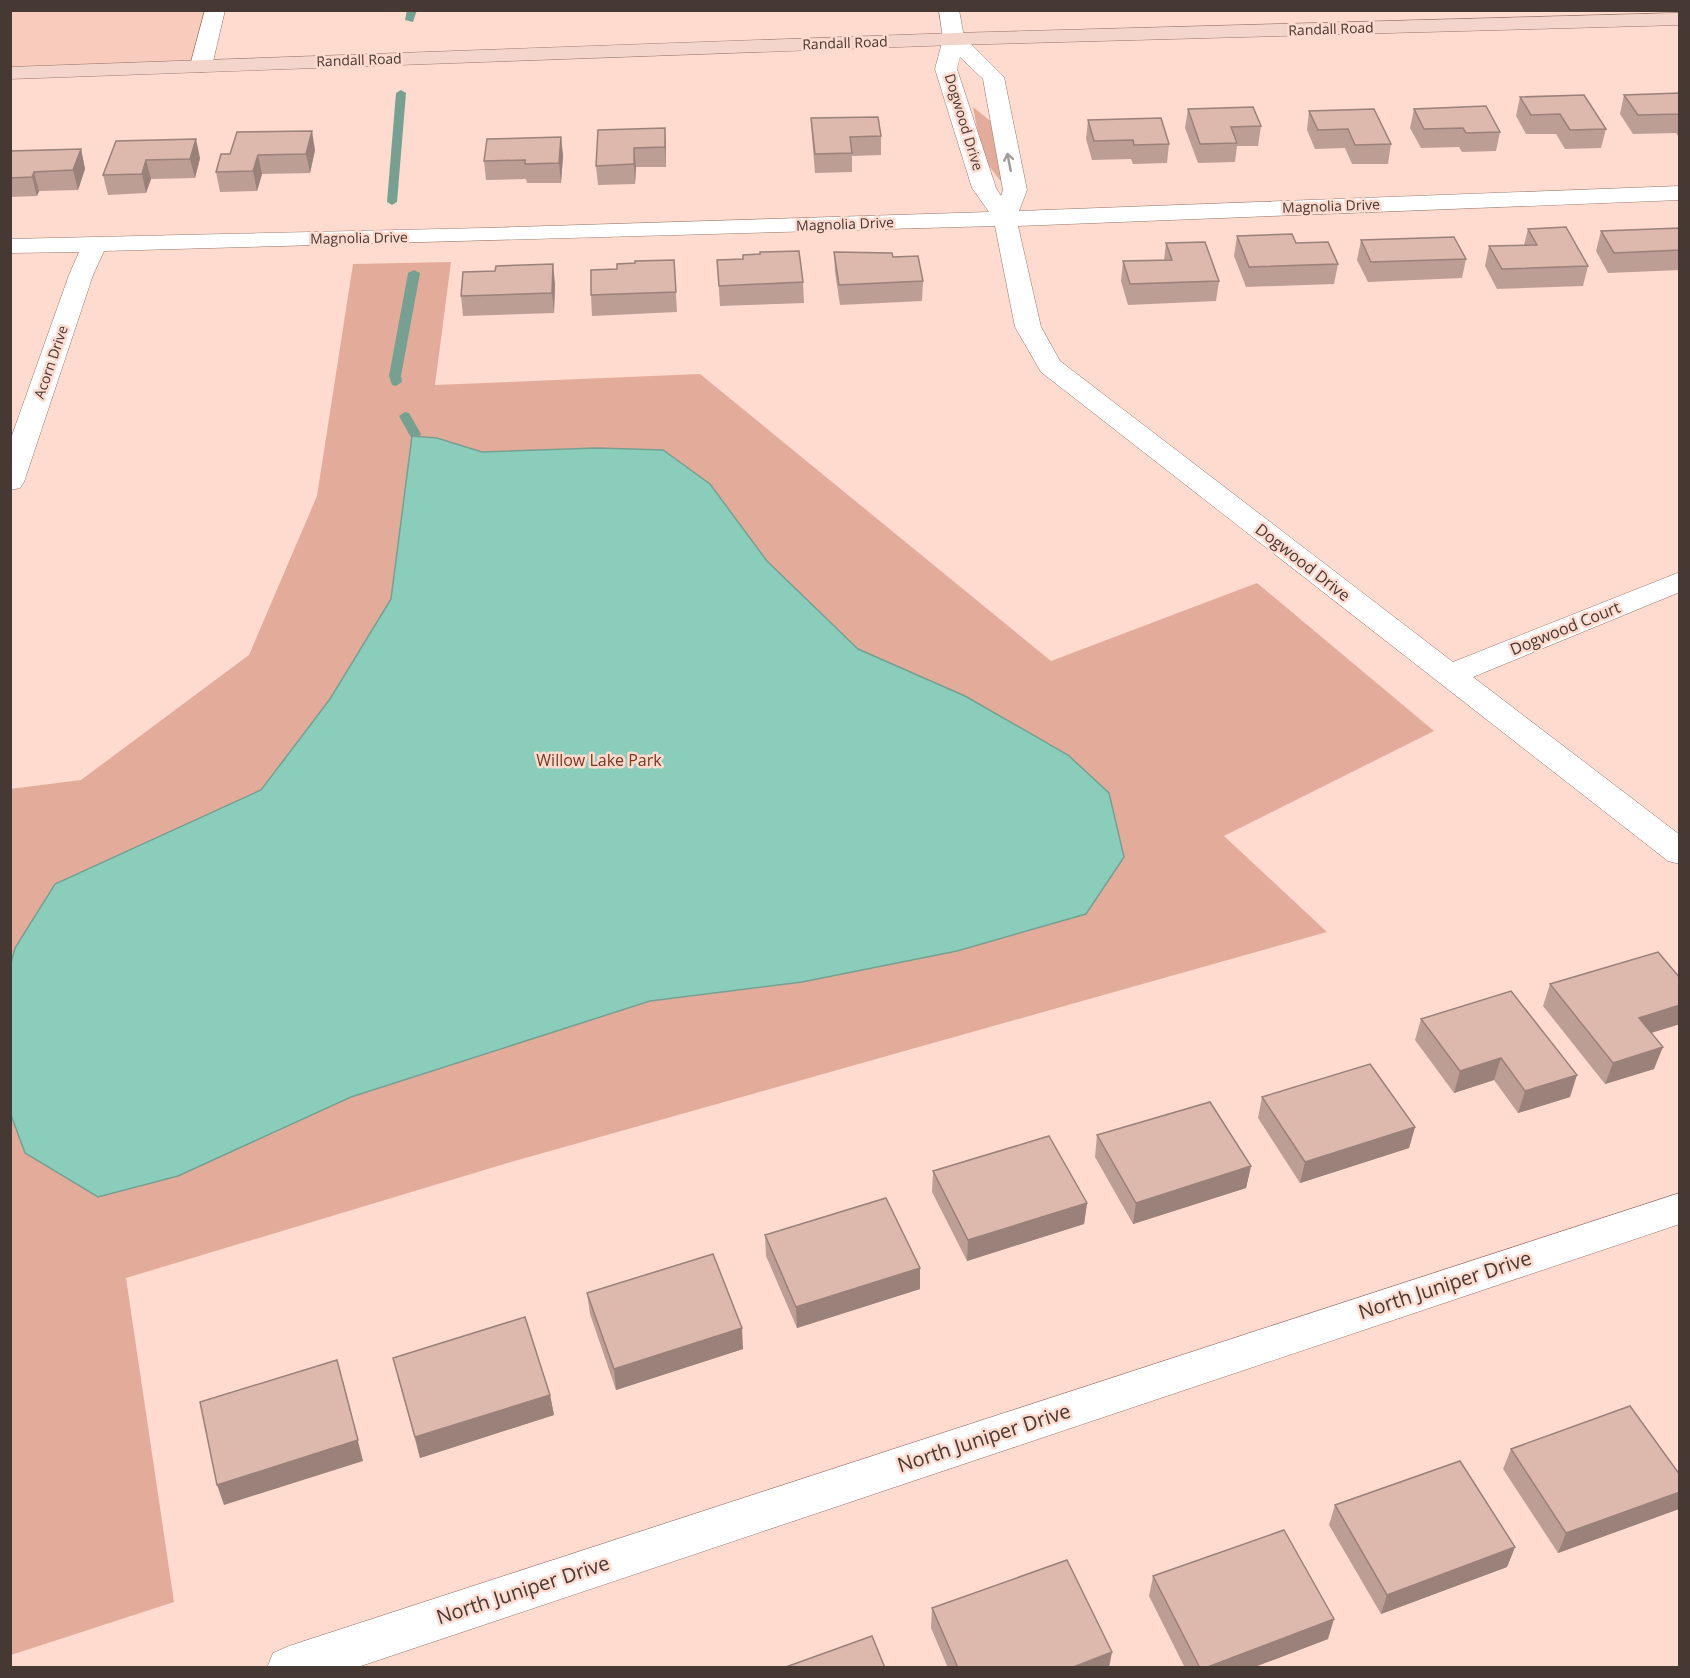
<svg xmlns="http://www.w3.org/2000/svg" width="1690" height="1678" viewBox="0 0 1690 1678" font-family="'Open Sans',sans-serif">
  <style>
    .built { fill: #f8cbbd }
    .green { fill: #e3ac9a }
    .water { fill: #8acdbb; stroke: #76a092; stroke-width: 1.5 }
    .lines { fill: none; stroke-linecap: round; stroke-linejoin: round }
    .stream { fill: #76a092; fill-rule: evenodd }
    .minor-casing { stroke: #96756a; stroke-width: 1 }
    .secondary-casing { stroke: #96756a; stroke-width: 1 }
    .minor { fill: #fff; fill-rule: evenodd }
    .secondary { fill: #f4d5cb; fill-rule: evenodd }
    .wall { fill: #bd9e95 }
    .shaded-wall { fill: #9a8179 }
    .building { fill: #dcb8ad; stroke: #9a8179; stroke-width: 1.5 }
    .oneway { stroke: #a29c99 }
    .labels { text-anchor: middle; stroke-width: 5; stroke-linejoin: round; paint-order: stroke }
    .far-street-label { font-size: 14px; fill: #463833; stroke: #ffdace }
    .street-label { font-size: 16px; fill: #463833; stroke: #ffdace }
    .park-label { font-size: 16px; fill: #7b361f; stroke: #ffdace }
    .near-street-label { font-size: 20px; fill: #463833; stroke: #ffdace }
  </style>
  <rect width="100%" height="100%" fill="#ffdace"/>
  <path class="built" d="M 10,11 L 208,11 L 195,61 L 11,68 Z"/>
  <path class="green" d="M 973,107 L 998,127 L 1003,160 L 1002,183 L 983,158 Z
    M 451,262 L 435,385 L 700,374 L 1051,661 L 1257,583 L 1434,731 L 1224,836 L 1327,932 L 511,1162 L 126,1278 L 174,1602 L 11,1655 L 10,789 L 81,780 L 249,655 L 317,496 L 353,264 Z"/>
  <path class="water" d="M 412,436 L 437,438 L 482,452 L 597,448 L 663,450 L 710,484 L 767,561 L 858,649 L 965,696 L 1068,755 L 1109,793 L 1124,857 L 1086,914 L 957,951 L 802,982 L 650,1001 L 351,1097 L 178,1176 L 98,1197 L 25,1153 L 11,1115 L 10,967 L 15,948 L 55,884 L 261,790 L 330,699 L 391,599 Z"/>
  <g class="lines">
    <path class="stream" d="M 407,10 L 417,10 L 413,22 L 405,20 Z
      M 401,90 L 406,93 L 397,202 L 392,205 L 387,202 L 396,93 Z
      M 414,270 L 420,273 L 401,376 L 402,382 L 396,386 L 392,385 L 389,376 L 408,273 Z
      M 405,412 L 409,413 L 421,434 L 419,437 L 411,437 L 409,434 L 399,416 Z"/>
    <g class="minor-casing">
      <path id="minor" d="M 205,10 L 225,10 L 212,66 L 209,71 L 201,72 L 193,71 L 190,66 Z
        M 939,10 L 959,10 L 964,37 L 1004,77 L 1027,190 L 1019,211 L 1680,186 L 1680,200 L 1018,226 L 1041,327 L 1060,361 L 1453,662 L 1680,572 L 1680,592 L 1473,677 L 1680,835 L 1680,864 L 1668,861 L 1041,372 L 1015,327 L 995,226 L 104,251 L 93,275 L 24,482 L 20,488 L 10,490 L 10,441 L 69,275 L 79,252 L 10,253 L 10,239 L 484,228 L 989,212 L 972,188 L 935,69 L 943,39 ZM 960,57 L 983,79 L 1003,190 L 1001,196 L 996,188 L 957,69 Z
        M 1680,1193 L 1680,1224 L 355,1668 L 267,1668 L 273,1653 L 289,1646 Z"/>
    </g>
    <g class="secondary-casing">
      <path id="secondary" d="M 1680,13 L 1680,25 L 954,45 L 10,79 L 10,67 L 954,33 Z"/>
    </g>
    <use href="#minor" class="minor"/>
    <use href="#secondary" class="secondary"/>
  </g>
  <path class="wall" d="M 1680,93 L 1680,139 L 1676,133 L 1633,134 L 1620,114 L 1624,95 Z
    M 1520,97 L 1606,129 L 1601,148 L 1565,149 L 1556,134 L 1526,134 L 1516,116 Z
    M 1188,109 L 1261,126 L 1258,146 L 1237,146 L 1235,162 L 1198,163 L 1185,128 Z
    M 1414,109 L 1500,132 L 1496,151 L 1462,152 L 1459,147 L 1421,148 L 1410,128 Z
    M 1309,111 L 1391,144 L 1388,164 L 1352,164 L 1345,148 L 1315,149 L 1307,130 Z
    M 811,118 L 881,136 L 881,155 L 852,156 L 852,172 L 815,173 L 812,137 Z
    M 1088,120 L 1169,144 L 1167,163 L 1133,164 L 1131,159 L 1092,160 L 1086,139 Z
    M 598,130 L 666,147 L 666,167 L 636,167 L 635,184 L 598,185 L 596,166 Z
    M 561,137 L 563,156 L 561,183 L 527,183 L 526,179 L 486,180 L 484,161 Z
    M 116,141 L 200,158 L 195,178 L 151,179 L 146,193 L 108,195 L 103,175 Z
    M 81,149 L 85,169 L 78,190 L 39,191 L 37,196 L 10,197 L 10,151 Z
    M 315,150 L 310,173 L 262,174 L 257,191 L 220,192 L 216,172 L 221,154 Z
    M 1680,228 L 1680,270 L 1608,273 L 1596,251 L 1601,231 Z
    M 1528,229 L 1588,266 L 1583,286 L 1497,289 L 1485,266 L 1489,246 L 1524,245 Z
    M 1237,236 L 1296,243 L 1338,264 L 1334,284 L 1246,287 L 1234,256 Z
    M 1361,240 L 1466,259 L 1462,278 L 1368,282 L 1357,260 Z
    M 1166,243 L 1219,281 L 1216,301 L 1128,305 L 1121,281 L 1123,261 L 1164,260 Z
    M 834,252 L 893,257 L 923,281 L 922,301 L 840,305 L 835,272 Z
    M 674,260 L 677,312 L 592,316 L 591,295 L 617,269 L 635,263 Z
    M 717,260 L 803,282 L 804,303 L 720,306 Z
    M 555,284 L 554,313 L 463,316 L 461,296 Z
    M 1550,984 L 1680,1024 L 1651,1033 L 1654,1069 L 1605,1084 L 1543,1006 Z
    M 1511,991 L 1570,1097 L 1518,1113 L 1494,1080 L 1454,1093 L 1415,1040 L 1421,1019 Z
    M 1262,1097 L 1415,1127 L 1409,1148 L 1300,1183 L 1258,1118 Z
    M 1097,1135 L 1251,1166 L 1246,1188 L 1133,1224 L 1095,1157 Z
    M 933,1171 L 1087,1203 L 1084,1224 L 967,1261 L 932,1192 Z
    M 765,1235 L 920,1268 L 920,1289 L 797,1328 L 766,1256 Z
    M 587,1293 L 743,1349 L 616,1390 L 590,1314 Z
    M 393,1358 L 550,1395 L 554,1415 L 420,1458 Z
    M 1511,1449 L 1680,1475 L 1680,1507 L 1679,1509 L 1558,1553 L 1503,1469 Z
    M 1335,1505 L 1515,1547 L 1507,1567 L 1381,1614 L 1329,1525 Z
    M 1153,1576 L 1328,1639 L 1252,1668 L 1185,1668 L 1149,1596 Z
    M 932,1608 L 1109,1668 L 948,1668 L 931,1628 Z"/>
  <path class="shaded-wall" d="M 665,128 L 666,147 L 666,167 L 665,147 Z
    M 312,131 L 315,150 L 310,173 L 306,154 Z
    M 561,137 L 563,156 L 561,183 L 559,163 Z
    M 196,139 L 200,158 L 195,178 L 190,159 Z
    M 634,148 L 636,167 L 635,184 L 634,164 Z
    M 81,149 L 85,169 L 78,190 L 73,170 Z
    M 258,155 L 262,174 L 257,191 L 253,171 Z
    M 146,160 L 151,179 L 146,193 L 142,174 Z
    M 34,172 L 39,191 L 37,196 L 32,177 Z
    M 553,264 L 555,284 L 554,313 L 552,293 Z
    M 1680,1005 L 1680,1024 L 1631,1039 L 1639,1018 Z
    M 1663,1047 L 1654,1069 L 1605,1084 L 1613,1063 Z
    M 1501,1058 L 1494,1080 L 1454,1093 L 1460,1071 Z
    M 1577,1075 L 1570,1097 L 1518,1113 L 1525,1091 Z
    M 1415,1127 L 1409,1148 L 1300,1183 L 1305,1162 Z
    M 1251,1166 L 1246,1188 L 1133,1224 L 1136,1203 Z
    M 1087,1203 L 1084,1224 L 967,1261 L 968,1240 Z
    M 920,1268 L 920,1289 L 797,1328 L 796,1307 Z
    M 742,1328 L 743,1349 L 616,1390 L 614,1369 Z
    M 343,1381 L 363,1461 L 224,1505 L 217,1485 Z
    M 550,1395 L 554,1415 L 420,1458 L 415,1437 Z
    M 1680,1492 L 1679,1509 L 1558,1553 L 1566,1533 Z
    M 1515,1547 L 1507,1567 L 1381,1614 L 1387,1595 Z
    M 1334,1619 L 1328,1639 L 1252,1668 L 1205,1668 Z
    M 1112,1652 L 1109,1668 L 1071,1668 Z"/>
  <path class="building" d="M 1680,93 L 1680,114 L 1638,115 L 1624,95 Z
    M 1584,95 L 1606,129 L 1570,130 L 1560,114 L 1531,115 L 1520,97 Z
    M 1486,106 L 1500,132 L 1466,133 L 1463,128 L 1424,129 L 1414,109 Z
    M 1253,107 L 1261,126 L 1231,127 L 1237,143 L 1200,144 L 1188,109 Z
    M 1374,109 L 1391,144 L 1355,145 L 1348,129 L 1318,130 L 1309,111 Z
    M 878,117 L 881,136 L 850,137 L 852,153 L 815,154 L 811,118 Z
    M 1161,118 L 1169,144 L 1134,145 L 1133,140 L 1094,141 L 1088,120 Z
    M 665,128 L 665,147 L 634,148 L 634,164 L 596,166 L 598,130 Z
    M 312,131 L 306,154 L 258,155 L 253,171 L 216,172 L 221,154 L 230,154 L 237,132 Z
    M 561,137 L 559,163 L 525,164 L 525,160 L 484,161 L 487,139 Z
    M 196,139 L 190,159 L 146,160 L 142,174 L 103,175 L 116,141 Z
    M 81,149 L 73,170 L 34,172 L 32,177 L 10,178 L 10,151 Z
    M 1566,227 L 1588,266 L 1502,269 L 1489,246 L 1537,245 L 1528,229 Z
    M 1680,228 L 1680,250 L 1614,253 L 1601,231 Z
    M 1292,234 L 1296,243 L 1328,242 L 1338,264 L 1249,267 L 1237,236 Z
    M 1454,237 L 1466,259 L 1371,262 L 1361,240 Z
    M 1205,242 L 1219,281 L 1130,284 L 1123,261 L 1172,260 L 1166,243 Z
    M 799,251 L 803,282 L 719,286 L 717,260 L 743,259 L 743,255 L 760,254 L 760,252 Z
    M 834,252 L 892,253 L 893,257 L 918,256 L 923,281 L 839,285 Z
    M 674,260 L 676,292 L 591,295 L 591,270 L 617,269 L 617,264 L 635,263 L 635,261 Z
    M 553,264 L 552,293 L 461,296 L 463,272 L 495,271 L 496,266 Z
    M 1658,952 L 1680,978 L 1680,1005 L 1639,1018 L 1663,1047 L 1613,1063 L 1550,984 Z
    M 1511,991 L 1577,1075 L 1525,1091 L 1501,1058 L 1460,1071 L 1421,1019 Z
    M 1370,1064 L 1415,1127 L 1305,1162 L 1262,1097 Z
    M 1210,1102 L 1251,1166 L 1136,1203 L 1097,1135 Z
    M 1049,1136 L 1087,1203 L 968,1240 L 933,1171 Z
    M 886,1198 L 920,1268 L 796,1307 L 765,1235 Z
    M 713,1254 L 742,1328 L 614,1369 L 587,1293 Z
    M 525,1317 L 550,1395 L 415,1437 L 393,1358 Z
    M 337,1360 L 358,1440 L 217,1485 L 200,1402 Z
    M 1630,1406 L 1680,1475 L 1680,1492 L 1566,1533 L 1511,1449 Z
    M 1460,1461 L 1515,1547 L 1387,1595 L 1335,1505 Z
    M 1284,1530 L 1334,1619 L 1205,1668 L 1200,1668 L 1153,1576 Z
    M 1067,1560 L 1112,1652 L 1071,1668 L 958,1668 L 932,1608 Z
    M 872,1636 L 885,1668 L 783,1668 Z"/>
  <defs><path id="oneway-shaft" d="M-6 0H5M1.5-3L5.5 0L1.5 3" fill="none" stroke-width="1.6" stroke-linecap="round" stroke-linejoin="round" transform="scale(1.5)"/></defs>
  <use class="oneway" href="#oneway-shaft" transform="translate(1009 162) rotate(-101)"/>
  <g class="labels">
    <g class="far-street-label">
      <text transform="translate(1331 29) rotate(-2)" y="5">Randall Road</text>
      <text transform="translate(845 43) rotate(-2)" y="5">Randall Road</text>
      <text transform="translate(359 60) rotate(-2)" y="5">Randall Road</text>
      <text transform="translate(964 122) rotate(73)" y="5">Dogwood Drive</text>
      <text transform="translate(1331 206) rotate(-2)" y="5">Magnolia Drive</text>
      <text transform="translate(845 224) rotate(-2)" y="5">Magnolia Drive</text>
      <text transform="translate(359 238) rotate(-1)" y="5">Magnolia Drive</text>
      <text transform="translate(51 362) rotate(-71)" y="5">Acorn Drive</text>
    </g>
    <g class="street-label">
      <text transform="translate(1303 562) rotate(38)" y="6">Dogwood Drive</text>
      <text transform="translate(1565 628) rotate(-22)" y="6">Dogwood Court</text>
    </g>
    <g class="park-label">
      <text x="599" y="766">Willow Lake Park</text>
    </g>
    <g class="near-street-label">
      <text transform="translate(1445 1285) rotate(-18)" y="7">North Juniper Drive</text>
      <text transform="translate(984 1438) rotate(-18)" y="7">North Juniper Drive</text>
      <text transform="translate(523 1590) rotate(-18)" y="7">North Juniper Drive</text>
    </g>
  </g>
  <rect width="1690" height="1678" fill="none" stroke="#463833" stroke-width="24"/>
</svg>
